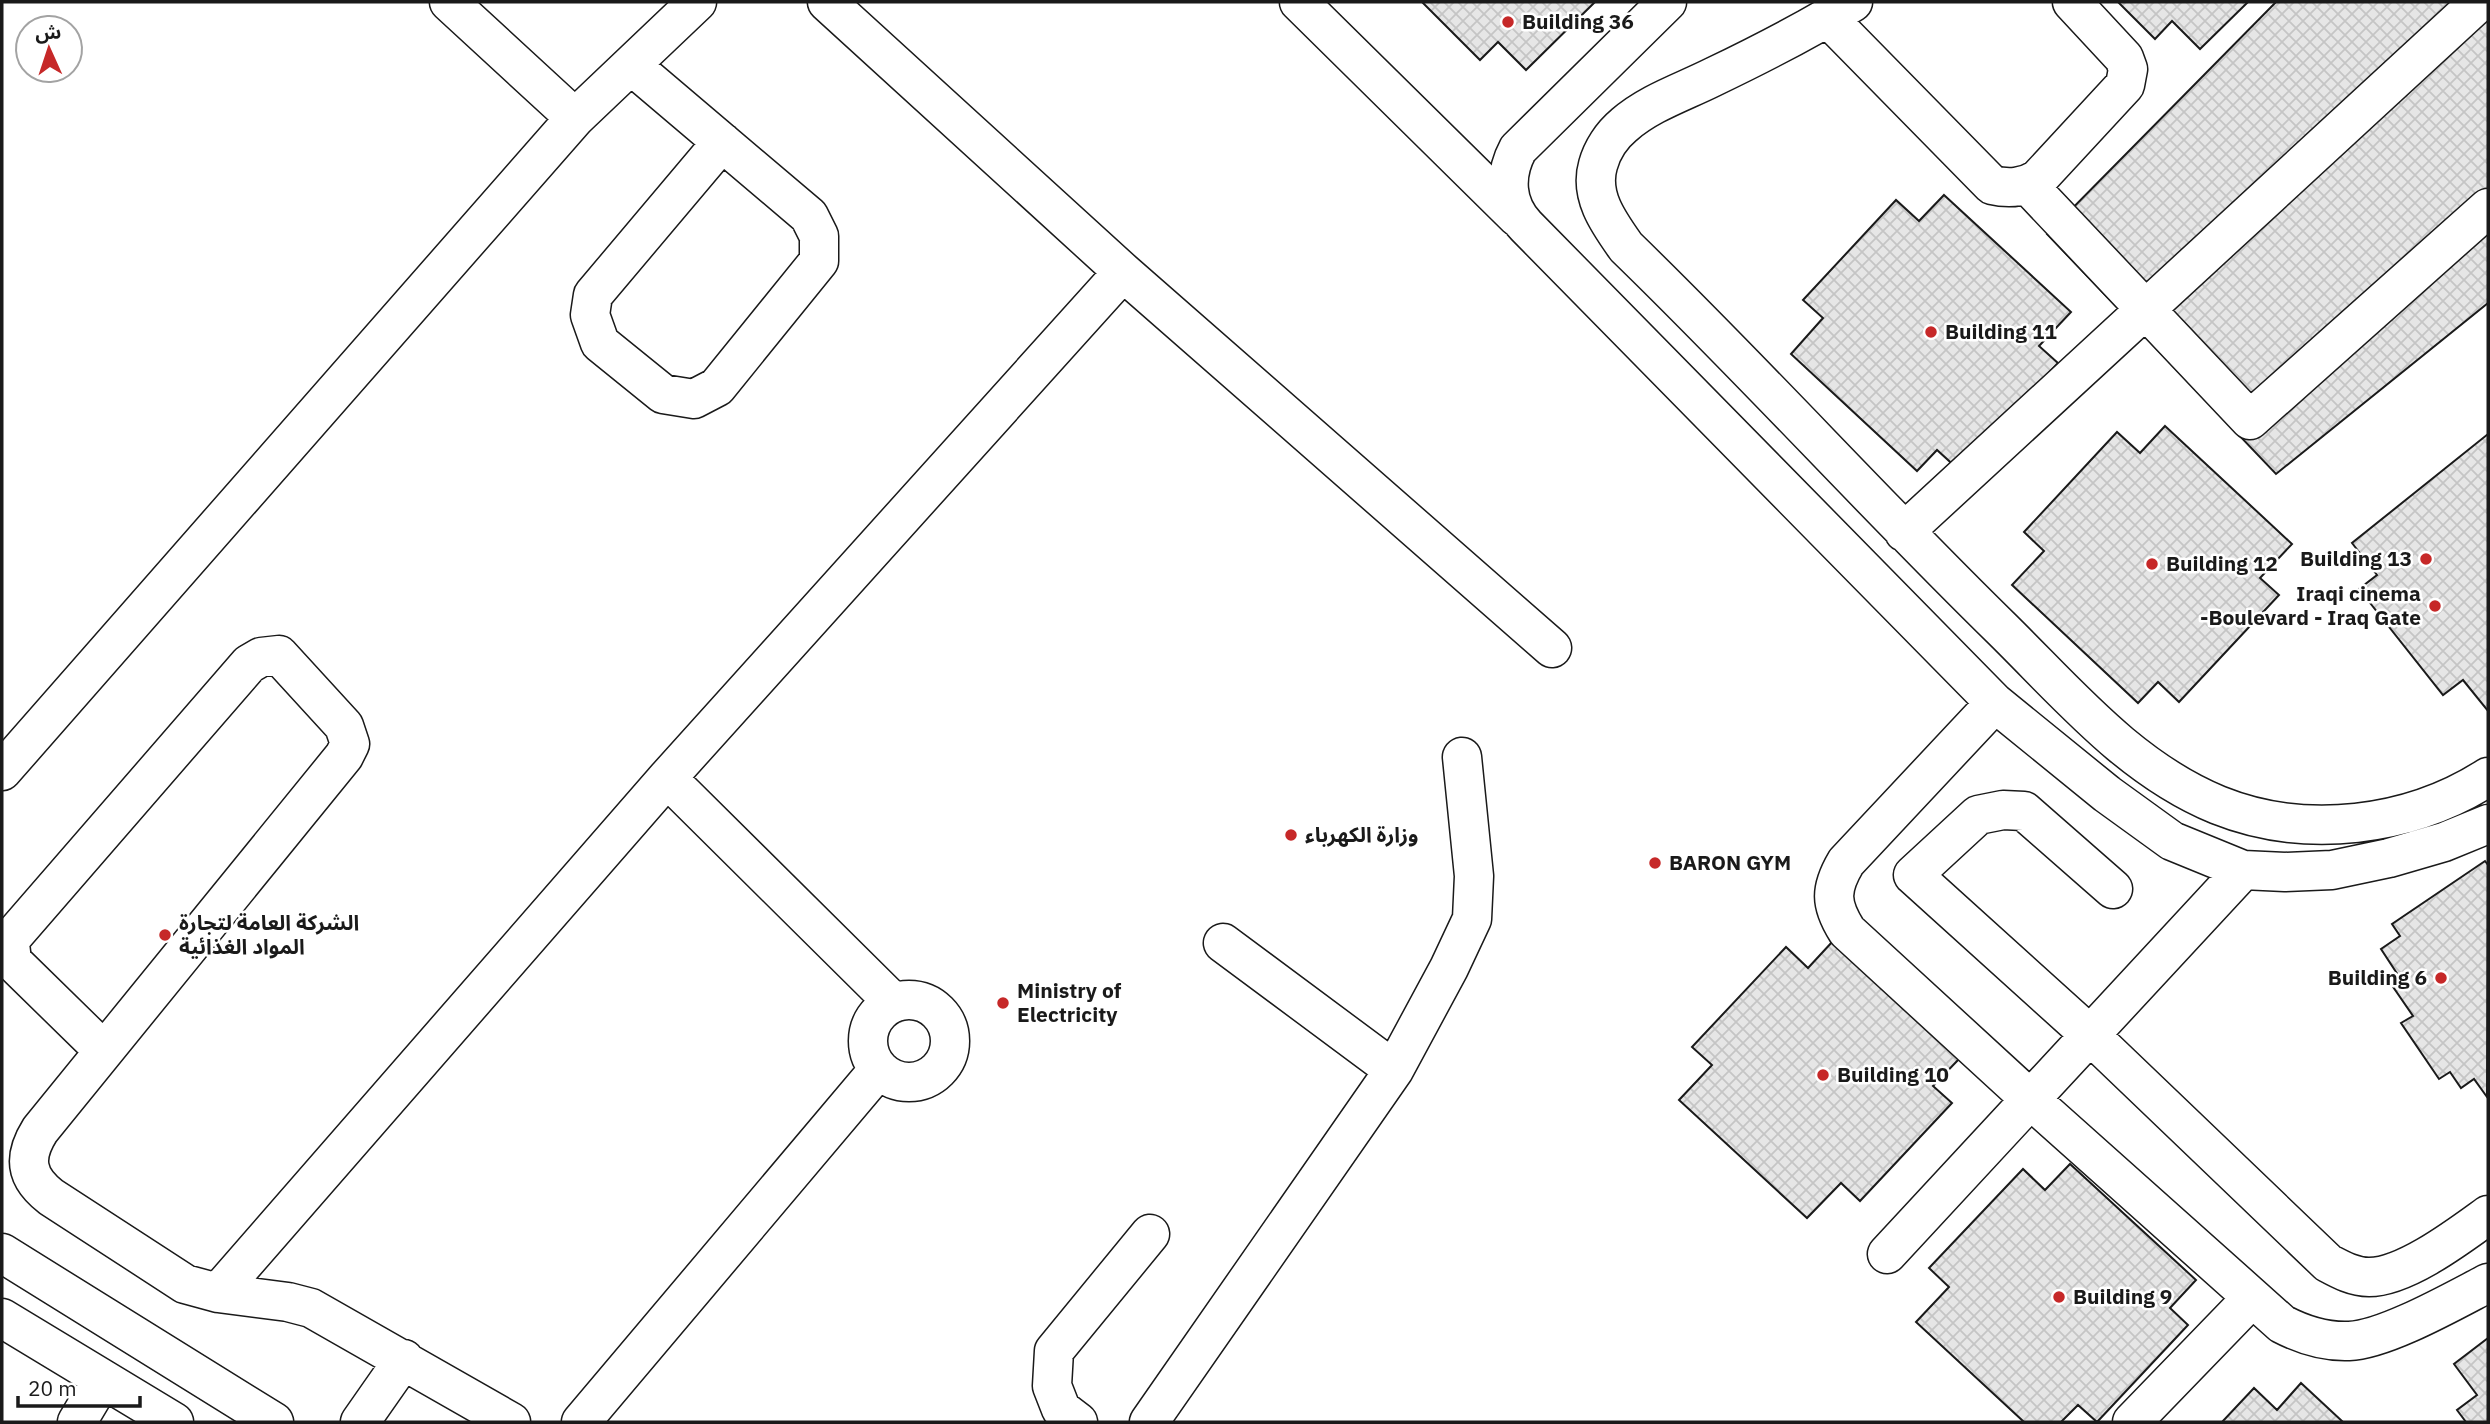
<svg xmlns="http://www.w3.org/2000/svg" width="2490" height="1424" viewBox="0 0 2490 1424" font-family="'IBM Plex Sans','Noto Sans Arabic',sans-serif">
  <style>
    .building { fill: url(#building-cross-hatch); stroke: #1a1a1a; stroke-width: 2 }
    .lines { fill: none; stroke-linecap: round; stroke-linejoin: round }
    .minor-casing { stroke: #1a1a1a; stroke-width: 41 }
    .minor { stroke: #fff; stroke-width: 38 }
    .poi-dot { fill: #c62828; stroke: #fff; stroke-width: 2.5 }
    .labels { text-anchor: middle; stroke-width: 5; stroke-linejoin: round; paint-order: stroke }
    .poi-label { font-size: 21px; font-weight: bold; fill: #1a1a1a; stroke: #fff; text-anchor: start }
  </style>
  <defs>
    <pattern id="building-cross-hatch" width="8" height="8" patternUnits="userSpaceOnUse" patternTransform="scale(1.75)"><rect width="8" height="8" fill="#e6e6e6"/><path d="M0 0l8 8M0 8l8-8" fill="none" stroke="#c5c5c5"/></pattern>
  </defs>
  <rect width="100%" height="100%" fill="#fff"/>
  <path class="building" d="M 1422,2 L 1595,2 L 1526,70 L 1498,42 L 1480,60 Z
    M 2118,2 L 2248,2 L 2200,49 L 2172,21 L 2155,39 Z
    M 2276,2 L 2488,2 L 2488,303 L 2276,474 L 2047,234 Z
    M 1944,195 L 2071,312 L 2039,346 L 2058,363 L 1959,470 L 1937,450 L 1917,471 L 1791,354 L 1823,318 L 1803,300 L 1896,200 L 1919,221 Z
    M 2165,426 L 2292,544 L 2260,578 L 2279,595 L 2179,702 L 2158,682 L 2138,703 L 2012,585 L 2044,551 L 2024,532 L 2117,432 L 2140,453 Z
    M 2488,434 L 2488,711 L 2463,680 L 2443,695 L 2359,589 L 2377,575 L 2352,543 Z
    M 2485,861 L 2488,865 L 2487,1097 L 2474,1079 L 2461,1088 L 2450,1072 L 2439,1079 L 2401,1023 L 2413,1016 L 2389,981 L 2398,975 L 2381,949 L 2400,936 L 2392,924 Z
    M 1833,941 L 1959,1059 L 1933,1086 L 1952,1103 L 1860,1201 L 1841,1183 L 1807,1218 L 1679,1100 L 1712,1065 L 1692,1047 L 1786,947 L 1808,968 Z
    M 2070,1164 L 2196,1280 L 2170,1308 L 2188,1325 L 2097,1422 L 2078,1405 L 2061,1422 L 2024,1422 L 1916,1322 L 1949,1287 L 1929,1268 L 2023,1169 L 2045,1190 Z
    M 2488,1338 L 2488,1422 L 2466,1422 L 2457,1410 L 2477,1395 L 2454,1364 Z
    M 2301,1383 L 2343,1422 L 2222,1422 L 2254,1388 L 2277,1410 Z"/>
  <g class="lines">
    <g class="minor-casing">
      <path id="minor" d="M 449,2 L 575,118
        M 827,2 L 1123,272 L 1552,648
        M 1299,2 L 1517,217
        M 1667,2 L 1518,149 C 1504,175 1505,204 1526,226 L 1995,703 L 2107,794 L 2172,841 L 2243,870 L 2285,872 L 2332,870 L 2389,858 L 2444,842 L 2488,824
        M 1853,2 C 1808,30 1761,54 1713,77 C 1683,92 1649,103 1624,125 C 1612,135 1602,150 1598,165 C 1589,196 1609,223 1626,247 C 1754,371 1874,504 2002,629 C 2068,694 2130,769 2218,805 C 2305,840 2410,827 2488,777
        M 1828,18 L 1992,185 C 2009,189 2023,188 2038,179 L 2125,85 L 2128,69 L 2124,58 L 2072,2
        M 631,65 L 809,216 L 819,236 L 819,261 L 717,387 L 694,399 L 663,394 L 600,343 L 590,315 L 593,295 L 722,142
        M 2028,185 L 2250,420 L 2488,208
        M 1904,532 L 2479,2
        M 1995,703 L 1846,862 C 1830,889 1830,904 1847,931 L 2030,1099 L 2282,1324 C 2303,1335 2324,1342 2349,1341 C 2385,1340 2455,1300 2488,1283
        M 2,771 L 575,118 L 697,2
        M 667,778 L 894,1003
        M 2113,889 L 2024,811 L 2003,810 L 1978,815 L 1913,875 L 2090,1035 L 2328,1263 C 2341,1270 2354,1277 2369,1277 C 2405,1277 2459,1236 2488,1215
        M 1223,943 L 1394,1070
        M868 1041a41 41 0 1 1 82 0a41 41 0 1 1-82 0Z
        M 104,1051 L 12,961 L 10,944 L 13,936 L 249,664 L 261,657 L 279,655 L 344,726 L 350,744 L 344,756 L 40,1130 C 23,1157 25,1177 51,1197 L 185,1284 L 218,1293 L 288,1302 L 311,1308 L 511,1422
        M 2,1253 L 274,1422
        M 1887,1254 L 2243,870
        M 218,1293 L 667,778 L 1123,272
        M 2,1318 L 174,1422
        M 77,1422 L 102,1380
        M 360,1422 L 404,1359
        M 581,1422 L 879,1069
        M 1078,1422 L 1061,1409 L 1052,1386 L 1054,1351 L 1150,1234
        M 1149,1422 L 1394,1070 L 1449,968 L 1472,919 L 1474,876 L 1462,757
        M 2132,1422 L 2252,1298"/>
    </g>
    <use href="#minor" class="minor"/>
  </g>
  <g class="poi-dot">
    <circle cx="1508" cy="22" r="7"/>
    <circle cx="1931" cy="332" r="7"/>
    <circle cx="2426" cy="559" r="7"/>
    <circle cx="2152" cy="564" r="7"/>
    <circle cx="2435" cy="606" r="7"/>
    <circle cx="1291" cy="835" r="7"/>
    <circle cx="1655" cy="863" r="7"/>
    <circle cx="165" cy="935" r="7"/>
    <circle cx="2441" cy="978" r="7"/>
    <circle cx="1003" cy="1003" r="7"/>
    <circle cx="1823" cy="1075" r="7"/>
    <circle cx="2059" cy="1297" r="7"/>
  </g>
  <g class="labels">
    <g class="poi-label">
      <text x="1522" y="29">Building 36</text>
      <text x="1945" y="339">Building 11</text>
      <text x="2412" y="566" text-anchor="end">Building 13</text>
      <text x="2166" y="571">Building 12</text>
      <text x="2421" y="601" text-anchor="end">Iraqi cinema<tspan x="2421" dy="24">-Boulevard - Iraq Gate</tspan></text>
      <text x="1305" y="842">وزارة الكهرباء</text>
      <text x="1669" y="870">BARON GYM</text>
      <text x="179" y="930">الشركة العامة لتجارة<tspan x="179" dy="24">المواد الغذائية</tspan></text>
      <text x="2427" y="985" text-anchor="end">Building 6</text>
      <text x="1017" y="998">Ministry of<tspan x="1017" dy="24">Electricity</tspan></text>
      <text x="1837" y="1082">Building 10</text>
      <text x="2073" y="1304">Building 9</text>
    </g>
  </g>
  <rect width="2490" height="1424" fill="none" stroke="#1a1a1a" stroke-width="7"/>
  <g transform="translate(49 49) rotate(357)"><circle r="33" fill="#ffffff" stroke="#a3a3a3" stroke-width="2"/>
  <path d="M0-5L12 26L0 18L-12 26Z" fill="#c62828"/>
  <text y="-10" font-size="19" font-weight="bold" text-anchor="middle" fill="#1a1a1a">ش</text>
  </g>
  <path d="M18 1396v10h122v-10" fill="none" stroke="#1a1a1a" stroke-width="3.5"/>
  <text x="28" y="1396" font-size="21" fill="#1a1a1a" stroke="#ffffff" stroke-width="5" paint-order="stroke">20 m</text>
</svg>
